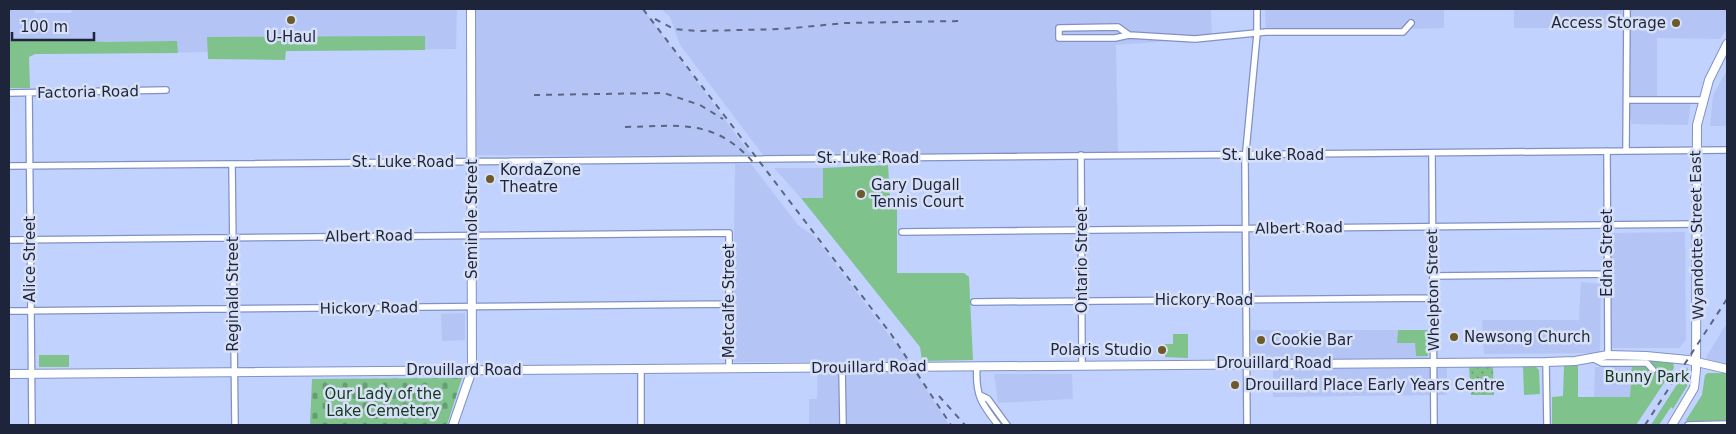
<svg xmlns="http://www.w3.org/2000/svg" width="1736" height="434" viewBox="0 0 1736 434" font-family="'DejaVu Sans',sans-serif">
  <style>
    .built { fill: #b4c5f5 }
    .green { fill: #7fc28c }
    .cemetery { fill: url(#cemetery-stones) }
    .garden { fill: url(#garden-dots) }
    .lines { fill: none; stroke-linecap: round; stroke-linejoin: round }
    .street-casing { stroke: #8092c5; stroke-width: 8 }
    .secondary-casing { stroke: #8092c5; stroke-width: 10 }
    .street { stroke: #fff; stroke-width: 5.5 }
    .secondary { stroke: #fff; stroke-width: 8 }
    .rail { stroke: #5b6583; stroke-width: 2; stroke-dasharray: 6 6; stroke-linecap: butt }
    .poi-dot { fill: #6c5a28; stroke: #d7e0f6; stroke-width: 2 }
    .labels { text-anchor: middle; stroke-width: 5; stroke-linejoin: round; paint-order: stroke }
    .poi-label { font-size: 15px; fill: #1e253a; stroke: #d7e0f6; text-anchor: start }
    .street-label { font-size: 15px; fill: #1e253a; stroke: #d7e0f6 }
    .park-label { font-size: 15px; fill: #13381c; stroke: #d7e0f6 }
  </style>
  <defs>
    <pattern id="cemetery-stones" width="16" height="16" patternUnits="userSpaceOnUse" patternTransform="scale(1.25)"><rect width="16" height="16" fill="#7fc28c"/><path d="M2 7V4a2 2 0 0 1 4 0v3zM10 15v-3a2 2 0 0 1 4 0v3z" fill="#679d73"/></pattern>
    <pattern id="garden-dots" width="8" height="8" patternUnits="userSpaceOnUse" patternTransform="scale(1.25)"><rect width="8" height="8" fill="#7fc28c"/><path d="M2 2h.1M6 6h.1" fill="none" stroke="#679d73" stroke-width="1.8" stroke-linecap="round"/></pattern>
  </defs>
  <rect width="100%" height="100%" fill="#c2d2fe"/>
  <path class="built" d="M 9,9 L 35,9 L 35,13 L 71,13 L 72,9 L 457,9 L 456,49 L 35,54 L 29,57 L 9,57 Z
    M 471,9 L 643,9 L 752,156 L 473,155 Z
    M 661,9 L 1211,9 L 1212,38 L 1116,45 L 1118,152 L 763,155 L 680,45 L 670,17 Z
    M 1265,9 L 1444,9 L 1444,28 L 1266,32 Z
    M 1514,9 L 1623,9 L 1623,28 L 1514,28 Z
    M 1630,9 L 1727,9 L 1727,29 L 1720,39 L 1657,38 L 1657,96 L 1629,97 Z
    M 1727,70 L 1727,126 L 1710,126 L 1713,95 Z
    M 1631,100 L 1691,100 L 1688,125 L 1632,124 L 1629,113 Z
    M 735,164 L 751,164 L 798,225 L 814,236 L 907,359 L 949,425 L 809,425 L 809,399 L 817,399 L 818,362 L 732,362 Z
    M 774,168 L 823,168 L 824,198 L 801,198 Z
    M 1685,232 L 1686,340 L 1679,348 L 1612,348 L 1612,233 Z
    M 1581,282 L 1601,284 L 1600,353 L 1484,354 L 1482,320 L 1579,320 Z
    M 465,313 L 465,340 L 442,341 L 441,314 Z
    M 1727,323 L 1727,364 L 1708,360 L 1706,357 Z
    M 1251,330 L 1398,330 L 1397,343 L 1415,343 L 1416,356 L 1428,356 L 1429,368 L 1447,368 L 1447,395 L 1273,397 L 1273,371 L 1252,371 Z
    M 1631,366 L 1630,397 L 1594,397 L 1595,367 Z
    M 994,374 L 1072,374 L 1073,399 L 998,403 Z"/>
  <path class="green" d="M 425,36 L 425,50 L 286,51 L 285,60 L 208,59 L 207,37 Z
    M 47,39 L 106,42 L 177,41 L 178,53 L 35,54 L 29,57 L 30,88 L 9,88 L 9,41 Z
    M 888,165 L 890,196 L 897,209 L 897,273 L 964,273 L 969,277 L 973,360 L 922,361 L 920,347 L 801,198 L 823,198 L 823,168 Z
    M 1398,330 L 1428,330 L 1428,356 L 1416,356 L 1415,343 L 1397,343 Z
    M 1173,334 L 1188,334 L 1188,358 L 1165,357 L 1165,344 L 1173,344 Z
    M 39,355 L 69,355 L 69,367 L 39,367 Z
    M 1632,360 L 1673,361 L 1674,368 L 1636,425 L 1552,425 L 1552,397 L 1563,396 L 1564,366 L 1578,366 L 1578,397 L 1630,397 Z
    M 1523,367 L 1536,367 L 1539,370 L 1540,394 L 1524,395 Z
    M 1688,367 L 1687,386 L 1673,409 L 1671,407 L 1659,425 L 1651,425 Z
    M 1708,373 L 1727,373 L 1727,424 L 1689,424 L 1686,420 L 1702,395 L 1705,375 Z"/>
  <path class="cemetery" d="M 462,378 L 447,425 L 310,425 L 312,379 Z"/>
  <path class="garden" d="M 1469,367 L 1493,367 L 1494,395 L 1471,395 Z"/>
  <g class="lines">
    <g class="street-casing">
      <path id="street" d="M 1129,35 L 1118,27 L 1059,28 L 1059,38 L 1115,38 L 1129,35 L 1195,39 L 1266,32 L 1403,32 L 1411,23
        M 9,93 L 166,90
        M 29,93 L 32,425
        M 1627,100 L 1702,100
        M 1626,150 L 1627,9
        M 1607,151 L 1608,355
        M 1081,155 L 1082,365
        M 1432,155 L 1434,425
        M 232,164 L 235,425
        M 9,166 C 582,161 1155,157 1727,150
        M 902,232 L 1696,224
        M 9,240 L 729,233 L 729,368
        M 1433,276 L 1607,274
        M 974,302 L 1433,298
        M 9,311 L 729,304
        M 1594,359 L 1602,363 L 1647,363 L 1653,370
        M 1546,362 L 1547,425
        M 977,366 C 975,395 981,403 998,425
        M 842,367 L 843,425
        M 641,370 L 641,425
        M 980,395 L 988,399 L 1007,425
        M 1247,425 L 1245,161 L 1257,34 L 1257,9
        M 1688,425 L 1727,424"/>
    </g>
    <g class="secondary-casing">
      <path id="secondary" d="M 9,374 L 1546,362 L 1575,361 L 1608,355 L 1646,356 L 1688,360 L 1727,369
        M 453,425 L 472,370 L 471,9
        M 1672,425 L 1694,388 L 1696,370 L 1697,125 L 1709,80 L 1727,44"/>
    </g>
    <use href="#street" class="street"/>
    <use href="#secondary" class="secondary"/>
    <path class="rail" d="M 643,9 L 891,334 L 951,425
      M 655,19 L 674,29 L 698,31 L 783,29 L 845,23 L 962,21
      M 534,95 L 664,93 L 700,105 L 723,119
      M 625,127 C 678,126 714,118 753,162
      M 939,396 L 965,425
      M 1645,425 L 1727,299"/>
  </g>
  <g class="poi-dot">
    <circle cx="291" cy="20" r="5"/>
    <circle cx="1676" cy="23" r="5"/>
    <circle cx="490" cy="179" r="5"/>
    <circle cx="861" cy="194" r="5"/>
    <circle cx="1454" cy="337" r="5"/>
    <circle cx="1261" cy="340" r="5"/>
    <circle cx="1162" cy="350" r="5"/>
    <circle cx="1235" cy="385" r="5"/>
  </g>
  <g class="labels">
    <g class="poi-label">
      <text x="1666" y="28" text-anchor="end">Access Storage</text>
      <text x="291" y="42" text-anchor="middle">U-Haul</text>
      <text x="500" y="175">KordaZone<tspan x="500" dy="17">Theatre</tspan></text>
      <text x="871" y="190">Gary Dugall<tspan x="871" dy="17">Tennis Court</tspan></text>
      <text x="1464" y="342">Newsong Church</text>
      <text x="1271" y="345">Cookie Bar</text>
      <text x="1152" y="355" text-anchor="end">Polaris Studio</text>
      <text x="1245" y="390">Drouillard Place Early Years Centre</text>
    </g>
    <g class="street-label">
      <text transform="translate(88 92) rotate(-1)" y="5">Factoria Road</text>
      <text x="1273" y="160">St. Luke Road</text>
      <text x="868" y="163">St. Luke Road</text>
      <text x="403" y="167">St. Luke Road</text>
      <text transform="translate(472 219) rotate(-90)" y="5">Seminole Street</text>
      <text transform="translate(1299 228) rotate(-1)" y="5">Albert Road</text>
      <text transform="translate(1697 235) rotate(-91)" y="5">Wyandotte Street East</text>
      <text transform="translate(369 236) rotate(-1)" y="5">Albert Road</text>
      <text transform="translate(1607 253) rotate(-90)" y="5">Edna Street</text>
      <text transform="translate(30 259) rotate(-90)" y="5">Alice Street</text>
      <text transform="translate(1082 260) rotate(-90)" y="5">Ontario Street</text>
      <text transform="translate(1433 290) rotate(-91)" y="5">Whelpton Street</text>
      <text transform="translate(233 294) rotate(-90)" y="5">Reginald Street</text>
      <text x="1204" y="305">Hickory Road</text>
      <text transform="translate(729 301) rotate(-90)" y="5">Metcalfe Street</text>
      <text transform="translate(369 308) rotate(-1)" y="5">Hickory Road</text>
      <text x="1274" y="368">Drouillard Road</text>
      <text transform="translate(869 367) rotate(-1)" y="5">Drouillard Road</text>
      <text x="464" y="375">Drouillard Road</text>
    </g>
    <g class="park-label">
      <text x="1647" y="382">Bunny Park</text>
      <text x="383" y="399">Our Lady of the<tspan x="383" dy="17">Lake Cemetery</tspan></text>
    </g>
  </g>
  <rect width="1736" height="434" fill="none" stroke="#1e253a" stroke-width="20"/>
  <path d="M12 32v8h82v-8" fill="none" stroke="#1e253a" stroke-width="2.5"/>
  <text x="20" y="32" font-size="15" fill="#1e253a" stroke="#d7e0f6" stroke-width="4" paint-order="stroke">100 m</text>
</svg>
